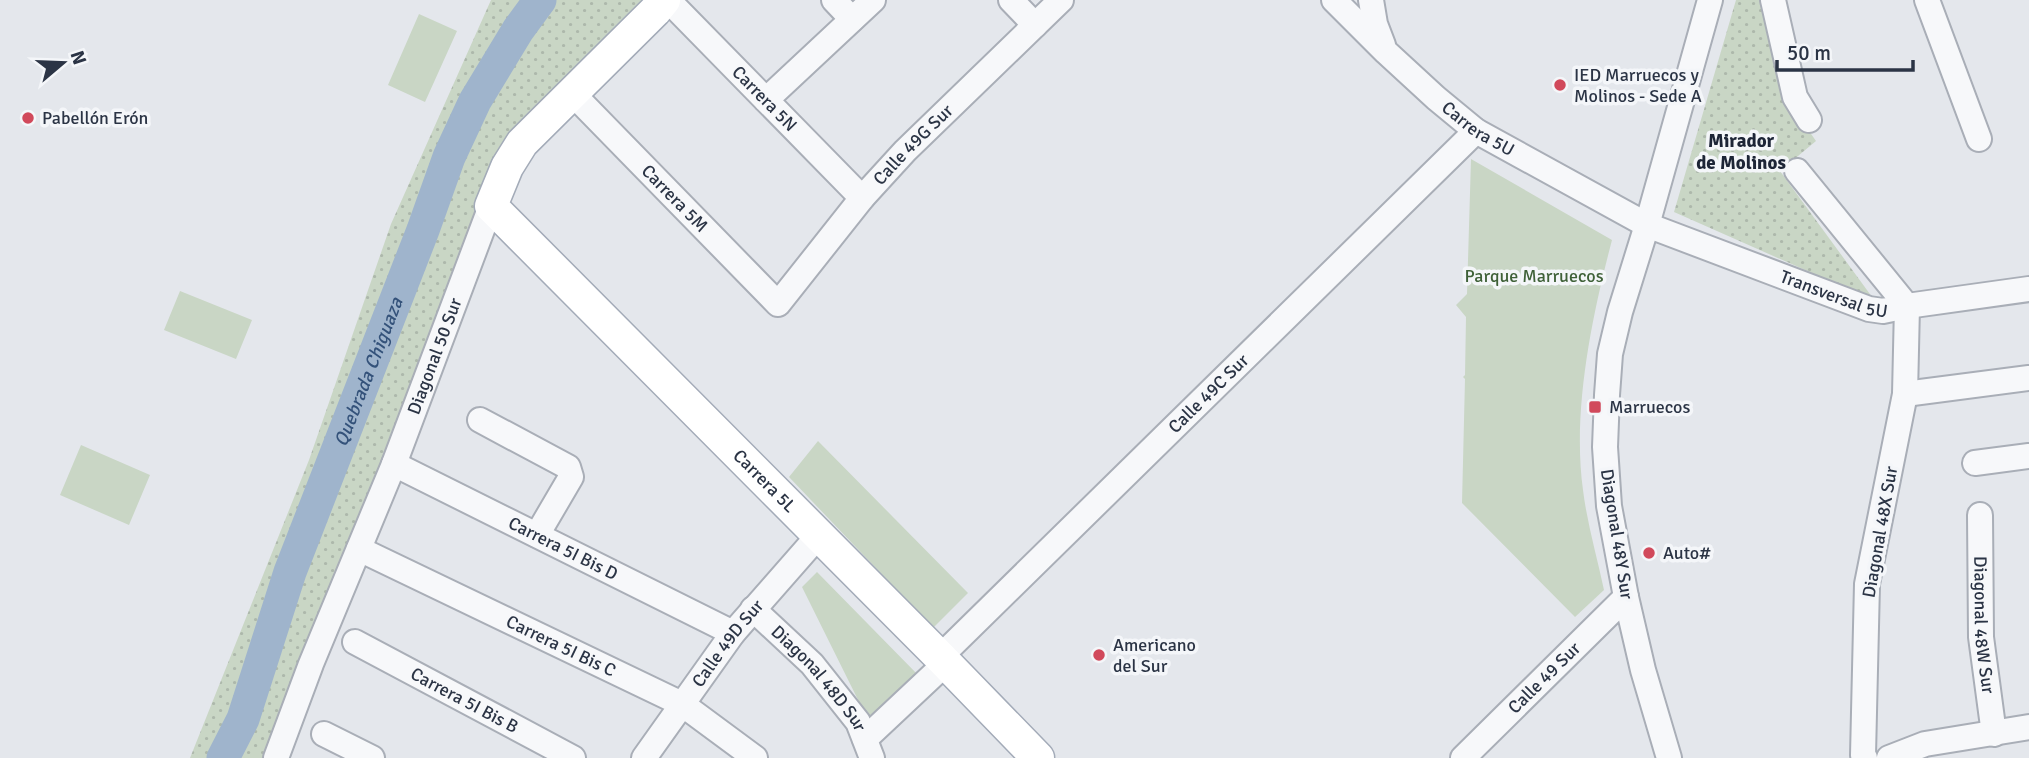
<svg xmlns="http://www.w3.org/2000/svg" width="2029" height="758" viewBox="0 0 2029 758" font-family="Signika,sans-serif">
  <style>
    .grass { fill: url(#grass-dots) }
    .park { fill: #c9d6c5 }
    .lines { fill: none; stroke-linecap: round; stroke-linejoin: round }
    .river { stroke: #9fb4cc; stroke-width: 33 }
    .minor-casing { stroke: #a9aeb7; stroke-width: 28 }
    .major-casing { stroke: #a3abb8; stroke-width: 35 }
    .minor { stroke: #f7f8fa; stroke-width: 24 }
    .major { stroke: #fff; stroke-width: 32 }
    .poi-dot { fill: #d1495b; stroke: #f4f6f9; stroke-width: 2.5 }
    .labels { text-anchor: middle; stroke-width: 7; stroke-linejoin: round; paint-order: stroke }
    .poi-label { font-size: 18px; fill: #2b3445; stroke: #f4f6f9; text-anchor: start }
    .street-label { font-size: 18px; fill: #2b3445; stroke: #f4f6f9 }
    .park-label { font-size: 18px; fill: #3f6138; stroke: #f4f6f9 }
    .neighbourhood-label { font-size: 19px; font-weight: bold; fill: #1d2536; stroke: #f4f6f9 }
    .water-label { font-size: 19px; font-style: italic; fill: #34527a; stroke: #f4f6f9 }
  </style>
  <defs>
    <pattern id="grass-dots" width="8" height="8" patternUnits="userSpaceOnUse" patternTransform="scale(1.75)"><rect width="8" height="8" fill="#c9d6c5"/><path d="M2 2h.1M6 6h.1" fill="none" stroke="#adb8ab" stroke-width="1.8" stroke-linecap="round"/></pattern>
  </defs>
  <rect width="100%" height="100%" fill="#e4e7ec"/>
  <path class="grass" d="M 491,0 L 650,0 L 540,108 L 413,389 L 266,758 L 190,758 L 309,460 L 391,224 Z
    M 1736,0 L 1764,0 L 1786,98 L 1816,141 L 1780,171 L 1875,301 L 1674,212 Z"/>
  <path class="park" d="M 419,14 L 457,31 L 425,102 L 388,85 Z
    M 1471,159 L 1612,240 C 1592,316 1572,411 1583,490 C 1587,523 1597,557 1604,590 L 1575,617 L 1462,503 L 1465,379 L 1463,377 L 1465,375 L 1466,317 L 1456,305 L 1467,294 Z
    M 180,291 L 252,320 L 236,359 L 164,330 Z
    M 818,441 L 968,593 L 933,628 L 789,477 Z
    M 81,445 L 150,475 L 129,525 L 60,495 Z
    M 817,572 L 920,677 L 871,726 L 802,587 Z"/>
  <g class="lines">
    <path class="river" id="s1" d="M 223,758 L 243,719 L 290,572 L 423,230 L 449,157 L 475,101 L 518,30 L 540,0"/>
    <g class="minor-casing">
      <g id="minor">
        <path id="s2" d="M 668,0 L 862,198"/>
        <path d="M 834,0 L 852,19"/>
        <path d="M 1011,0 L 1035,25"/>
        <path id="s3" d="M 1334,0 L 1386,52 L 1436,98 L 1476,131 L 1647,225 L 1869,309 L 1883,311 L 1907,306 L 2029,289"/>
        <path d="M 1371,0 L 1375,24 L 1383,45"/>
        <path d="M 1773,0 L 1795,97 L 1809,120"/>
        <path d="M 1927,0 L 1979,139"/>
        <path id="s4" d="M 572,93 L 778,304 L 862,198 L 905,151 L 1061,0"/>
        <path d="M 766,100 L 873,0"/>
        <path d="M 1797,171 L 1907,306 L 1905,394 L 1867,584 L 1863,755 L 1865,758"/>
        <path d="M 1905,394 L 2029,378"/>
        <path d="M 480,420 L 568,467 L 571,477 L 537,535"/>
        <path d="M 1975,463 L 2029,456"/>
        <path id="s5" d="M 394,464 L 733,633"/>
        <path id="s6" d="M 1980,515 L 1981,637 L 1994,734"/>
        <path id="s7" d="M 359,549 L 682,704 L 755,758"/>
        <path id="s8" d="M 753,609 L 812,664 L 858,722 L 872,758"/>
        <path id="s9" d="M 355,642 L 573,758"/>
        <path id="s10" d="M 940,657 L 1476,131"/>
        <path d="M 324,734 L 372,758"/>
        <path d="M 865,739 L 946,663"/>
        <path id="s11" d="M 276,758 L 311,664 L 394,464 L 491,206"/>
        <path id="s12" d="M 644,758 L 733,633 L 819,535"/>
        <path id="s13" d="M 1463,758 L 1626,597"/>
        <path d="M 1669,758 L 1643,670 L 1626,597 L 1609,506 L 1605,447 L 1607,395 L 1610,354 L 1620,312 L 1647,225 L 1710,0"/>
        <path d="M 1889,758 L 1925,744 L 2029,727"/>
      </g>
    </g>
    <g class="major-casing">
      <g id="major">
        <path id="s14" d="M 664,0 L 655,11 L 522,143 L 507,167 L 491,206 L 940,657 L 1038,758"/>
      </g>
    </g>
    <use href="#minor" class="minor"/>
    <use href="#major" class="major"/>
  </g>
  <g class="poi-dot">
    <circle cx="1560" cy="85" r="7"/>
    <circle cx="28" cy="118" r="7"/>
    <rect x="1588" y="400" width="14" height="14" rx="3.5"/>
    <circle cx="1649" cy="553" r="7"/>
    <circle cx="1099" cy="655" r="7"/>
  </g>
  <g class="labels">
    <g class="poi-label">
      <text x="1574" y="81">IED Marruecos y<tspan x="1574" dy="21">Molinos - Sede A</tspan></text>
      <text x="42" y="124">Pabellón Erón</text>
      <text x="1609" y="413">Marruecos</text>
      <text x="1663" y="559">Auto#</text>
      <text x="1113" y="651">Americano<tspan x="1113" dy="21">del Sur</tspan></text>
    </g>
    <g class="street-label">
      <text dy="6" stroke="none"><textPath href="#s2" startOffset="138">Carrera 5N</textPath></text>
      <text dy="6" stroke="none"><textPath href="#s3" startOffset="194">Carrera 5U</textPath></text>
      <text dy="6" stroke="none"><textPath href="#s4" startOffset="504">Calle 49G Sur</textPath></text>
      <text dy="6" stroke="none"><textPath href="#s4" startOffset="147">Carrera 5M</textPath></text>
      <text dy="6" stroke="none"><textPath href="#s3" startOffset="588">Transversal 5U</textPath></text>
      <text dy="6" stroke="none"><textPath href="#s11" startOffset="432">Diagonal 50 Sur</textPath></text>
      <text dy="6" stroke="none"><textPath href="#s10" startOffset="376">Calle 49C Sur</textPath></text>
      <text dy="6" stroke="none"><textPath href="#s14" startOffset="660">Carrera 5L</textPath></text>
      <text transform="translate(1880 532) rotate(-80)" y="6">Diagonal 48X Sur</text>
      <text transform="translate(1617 534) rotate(81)" y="6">Diagonal 48Y Sur</text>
      <text dy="6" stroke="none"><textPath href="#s5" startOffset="189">Carrera 5I Bis D</textPath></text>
      <text dy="6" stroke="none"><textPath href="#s6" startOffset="110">Diagonal 48W Sur</textPath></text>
      <text dy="6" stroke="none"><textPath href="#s12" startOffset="142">Calle 49D Sur</textPath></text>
      <text dy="6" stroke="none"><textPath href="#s7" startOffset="224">Carrera 5I Bis C</textPath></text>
      <text dy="6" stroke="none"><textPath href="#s13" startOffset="114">Calle 49 Sur</textPath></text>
      <text dy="6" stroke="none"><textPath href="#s8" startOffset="96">Diagonal 48D Sur</textPath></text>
      <text dy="6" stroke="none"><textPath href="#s9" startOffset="124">Carrera 5I Bis B</textPath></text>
    </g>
    <g class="park-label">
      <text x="1534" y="282">Parque Marruecos</text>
    </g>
    <g class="neighbourhood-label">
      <text x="1741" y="147">Mirador<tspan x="1741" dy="22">de Molinos</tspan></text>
    </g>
    <g class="water-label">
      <text dy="7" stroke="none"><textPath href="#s1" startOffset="413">Quebrada Chiguaza</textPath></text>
    </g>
  </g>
  <g transform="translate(63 63) rotate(71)" stroke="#f4f6f9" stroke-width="5" paint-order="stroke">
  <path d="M0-5L12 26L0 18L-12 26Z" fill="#2b3445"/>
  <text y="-10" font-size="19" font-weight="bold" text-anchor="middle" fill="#2b3445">N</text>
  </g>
  <path d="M1777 60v10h136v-10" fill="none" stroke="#2b3445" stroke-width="3.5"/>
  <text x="1787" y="60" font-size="21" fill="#2b3445" stroke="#f4f6f9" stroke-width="5" paint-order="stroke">50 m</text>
</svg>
